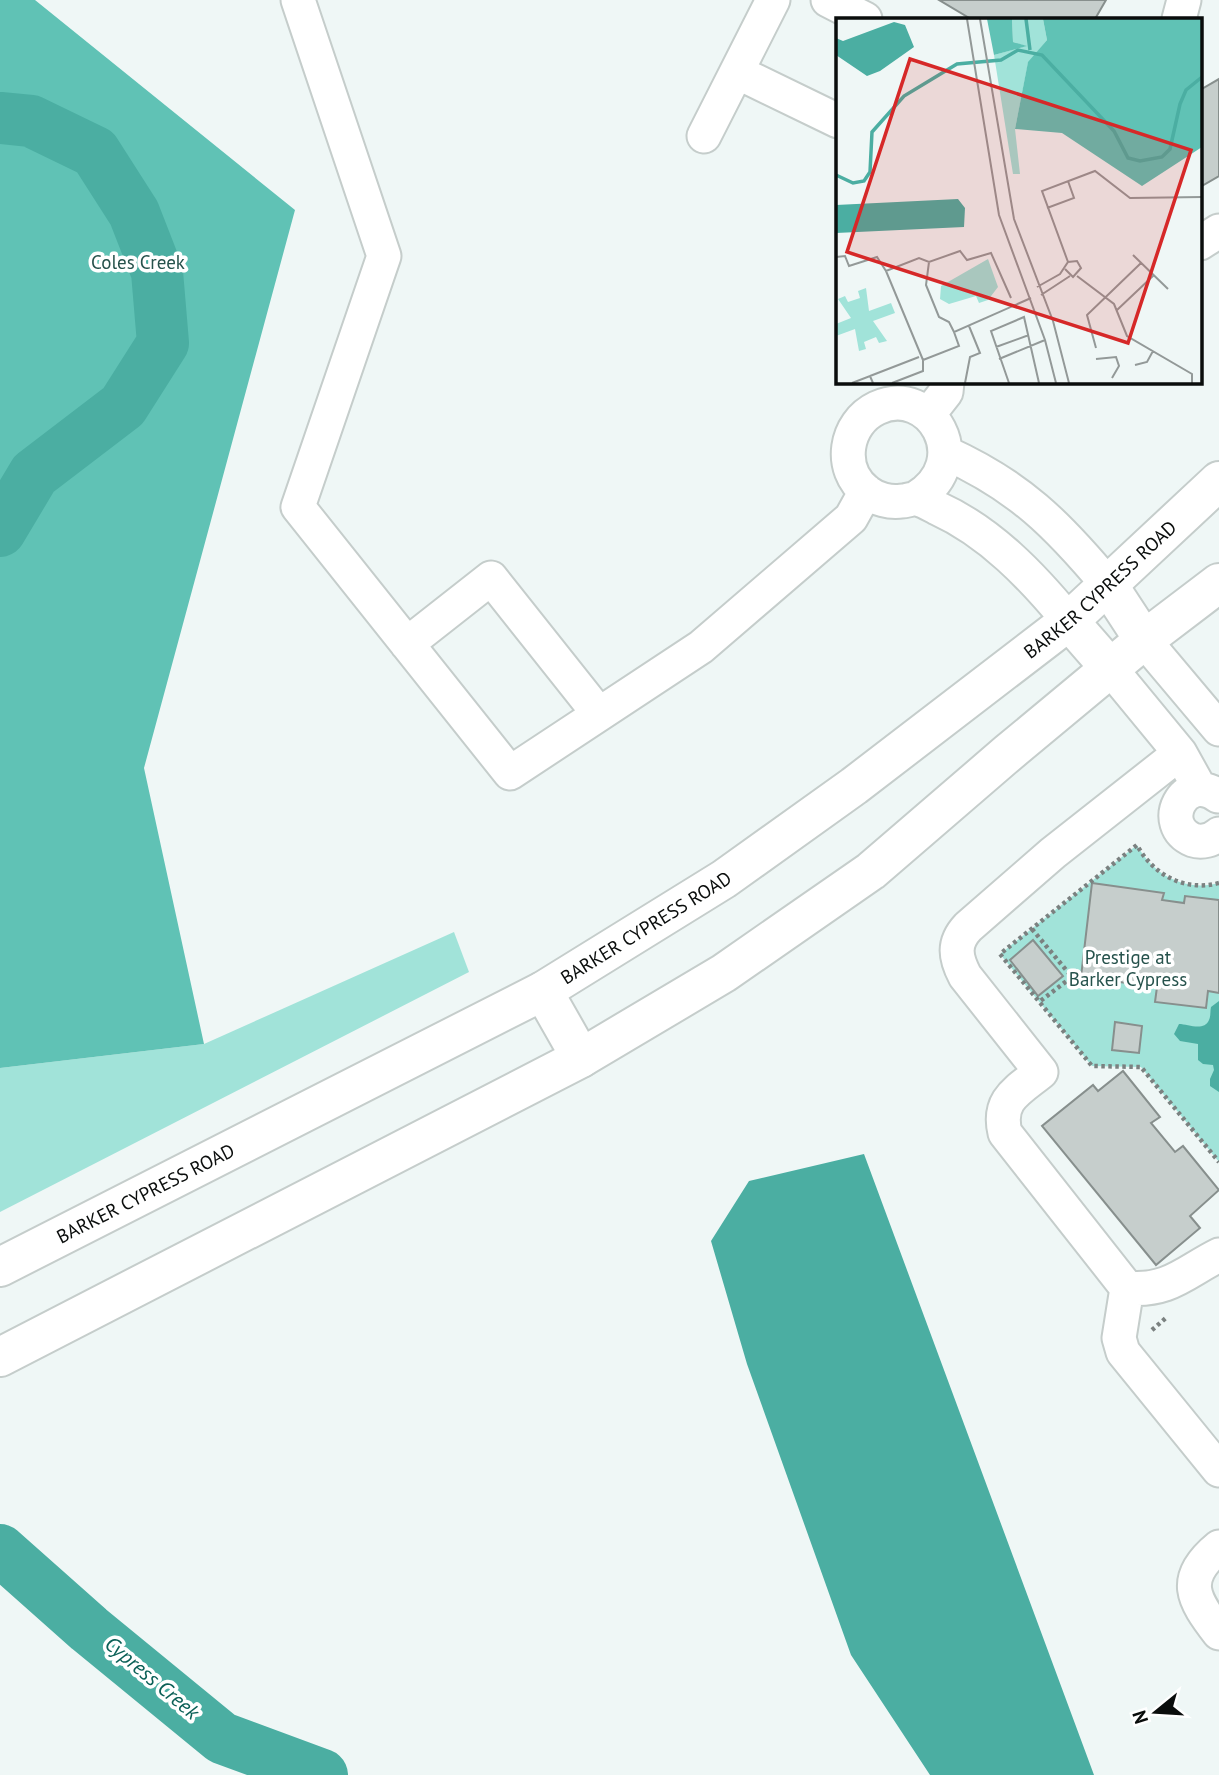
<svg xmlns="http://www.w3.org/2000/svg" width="1219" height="1775" viewBox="0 0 1219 1775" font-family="'PT Sans',sans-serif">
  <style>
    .green { fill: #a1e3d9 }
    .forest { fill: #60c2b5 }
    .water { fill: #4baea2 }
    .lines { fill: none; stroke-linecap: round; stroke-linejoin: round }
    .river { stroke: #4baea2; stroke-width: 52 }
    .building { fill: #c6cecc; stroke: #878f8d; stroke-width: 2 }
    .street-casing { stroke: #c5cdcb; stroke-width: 37 }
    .primary-casing { stroke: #c5cdcb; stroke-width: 42 }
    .path { stroke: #7b8180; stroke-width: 4.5; stroke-dasharray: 3.5 3.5; stroke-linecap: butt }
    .street { stroke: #fff; stroke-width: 33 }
    .primary { stroke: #fff; stroke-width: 38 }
    .labels { text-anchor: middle; stroke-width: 7; stroke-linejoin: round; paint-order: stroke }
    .park-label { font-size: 19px; fill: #26524c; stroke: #fff }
    .street-label { font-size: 19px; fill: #0a0d0c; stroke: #fff }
    .water-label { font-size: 21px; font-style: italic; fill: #0b6057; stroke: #fff }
    .inset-river { fill: none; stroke: #4baea2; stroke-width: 3.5 }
    .inset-road { fill: none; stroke: #939998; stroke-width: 2 }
    .view { fill: #d62828; fill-opacity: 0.15; stroke: #d62828; stroke-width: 3.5 }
    .inset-edge { fill: none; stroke: #0a0d0c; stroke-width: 3.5 }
  </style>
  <rect width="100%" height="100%" fill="#eff7f6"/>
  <path class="green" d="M 1137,845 C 1153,875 1185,892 1219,883 L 1219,1162 L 1141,1067 L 1092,1066 L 1000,954 Z
    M 454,932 L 469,972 L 0,1212 L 0,1068 L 204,1044 Z"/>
  <path class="forest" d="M 0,0 L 35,0 L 295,210 L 144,768 L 204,1044 L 0,1068 Z"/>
  <path class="water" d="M 1219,1001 L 1219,1092 L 1210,1086 L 1210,1079 L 1214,1070 L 1213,1065 L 1203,1064 L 1198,1060 L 1198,1044 L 1180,1041 L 1174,1034 L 1179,1024 C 1188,1024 1204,1032 1209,1020 C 1211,1016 1210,1011 1211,1007 Z
    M 864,1154 L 1094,1775 L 930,1775 L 851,1655 L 747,1364 L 711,1241 L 749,1181 Z"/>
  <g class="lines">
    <path class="river" d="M 0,118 L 31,121 L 95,152 L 134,213 L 157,272 L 163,343 L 123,406 L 34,474 L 0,531
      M 0,1550 L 89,1629 L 222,1738 L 322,1775"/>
  </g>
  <path class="building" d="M 939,0 L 1106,0 L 1095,19 L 971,19 Z
    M 1219,79 L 1219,176 L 1200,187 L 1200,90 Z
    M 1092,883 L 1164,893 L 1162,900 L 1184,903 L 1185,896 L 1219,900 L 1219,993 L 1208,991 L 1206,1008 L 1155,1002 L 1157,987 L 1081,977 Z
    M 1033,940 L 1063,976 L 1038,996 L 1010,960 Z
    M 1115,1022 L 1142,1026 L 1139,1053 L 1112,1050 Z
    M 1123,1071 L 1160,1117 L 1151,1123 L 1175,1152 L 1183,1146 L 1219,1190 L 1190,1216 L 1200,1228 L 1156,1265 L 1042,1126 L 1093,1085 L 1098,1091 Z"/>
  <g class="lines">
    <g class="street-casing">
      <path id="street" d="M 298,0 L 384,256 L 298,507 L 510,773 L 701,647 L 851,518 L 866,491
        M 828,0 L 865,19
        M 1179,19 L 1184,0
        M 737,72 L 838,121
        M 704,136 L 773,0
        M 1200,243 L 1219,231
        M 928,415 L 946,392 L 947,382
        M 946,453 C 1019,486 1057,524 1108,585
        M 916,498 C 977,461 930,383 877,408 C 845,423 837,469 867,492 C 876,499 890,503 902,501 C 907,501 912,498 917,499 C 923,500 931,505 937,508 C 990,532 1032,576 1069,621
        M 1144,640 L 1219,729
        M 407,644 L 491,578 L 599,714
        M 1110,668 L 1180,753 L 1200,789
        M 1180,753 L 1053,853 L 968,927 C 953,943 955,957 965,976 L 1041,1072 C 1017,1091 997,1100 1005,1133 L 1127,1288 L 1119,1338 L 1123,1352 L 1219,1470
        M 1218,796 C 1184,771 1157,825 1193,840 C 1202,843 1212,840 1219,834
        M 1127,1288 C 1169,1292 1185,1272 1219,1255
        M 1219,1547 C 1180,1579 1193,1599 1219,1633"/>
    </g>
    <g class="primary-casing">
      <g id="primary">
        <path d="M 1108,585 L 1144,640"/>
        <path d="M 1069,621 L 1110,668"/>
        <path d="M 543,991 L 581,1058"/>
        <path id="s1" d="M 0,1267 L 543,991 L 724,879 L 854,786 L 1069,621 L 1219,481"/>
        <path d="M 0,1357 L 581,1058 L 724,973 L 871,871 L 1008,753 L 1144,640 L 1219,583"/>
      </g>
    </g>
    <path class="path" d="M 1219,883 C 1185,892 1153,875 1137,845 L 1000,954 L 1092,1066 L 1141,1067 L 1219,1162
      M 1032,929 L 1072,977 L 1039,1002
      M 1152,1330 L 1167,1317"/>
    <use href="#street" class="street"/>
    <use href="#primary" class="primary"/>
  </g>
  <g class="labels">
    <g class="park-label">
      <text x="138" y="269">Coles Creek</text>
      <text x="1128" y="964">Prestige at<tspan x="1128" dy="22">Barker Cypress</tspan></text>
    </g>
    <g class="street-label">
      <text dy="7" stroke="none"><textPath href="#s1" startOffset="1297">BARKER CYPRESS ROAD</textPath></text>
      <text dy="7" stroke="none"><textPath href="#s1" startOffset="730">BARKER CYPRESS ROAD</textPath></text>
      <text dy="7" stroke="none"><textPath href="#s1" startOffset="163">BARKER CYPRESS ROAD</textPath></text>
    </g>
    <g class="water-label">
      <text transform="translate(152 1678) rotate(40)" y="7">Cypress Creek</text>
    </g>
  </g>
  <g transform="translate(836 18)">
    <rect width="366" height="366" fill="#eff7f6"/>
    <path d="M 176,1 L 207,1 L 211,22 L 192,45 L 179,111 L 184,156 L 177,156 L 158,37 L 190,28 L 177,24 ZM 152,241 L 162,269 L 152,282 L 143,285 L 140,278 L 113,286 L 104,281 L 105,268 ZM 30,270 L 33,293 L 55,285 L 59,295 L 37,303 L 51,323 L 43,325 L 40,319 L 28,324 L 30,331 L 23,333 L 19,311 L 0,318 L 0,306 L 15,300 L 2,281 L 9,278 L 12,284 L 24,280 L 22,273 Z" fill="#a1e3d9"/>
    <path d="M 151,1 L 176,1 L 177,24 L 191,28 L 158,37 ZM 207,1 L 366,1 L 366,129 L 306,168 L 226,115 L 179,111 L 192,44 L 211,22 Z" fill="#60c2b5"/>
    <path d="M 58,4 L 69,7 L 78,29 L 44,53 L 31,58 L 0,37 L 0,20 L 7,23 ZM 122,181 L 129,190 L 128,209 L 0,215 L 0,187 Z" fill="#4baea2"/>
    <path class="inset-river" d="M 190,1 L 194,32M 0,157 L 17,165 L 28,163 L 34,154 L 36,114 L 68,78 L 121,46 L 165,42 L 182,32 L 206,37 L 278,113 L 292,140 L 304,143 L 326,139 L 334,131 L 344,86 L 350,72 L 366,59"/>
    <path class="inset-road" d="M 131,1 L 163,197 L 209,322 L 220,365M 144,1 L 178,201 L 217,303 L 233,365M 211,190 L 238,180 L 232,163M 297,237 L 332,271M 0,239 L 9,238 L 13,248 L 41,239 L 50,253 L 83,240 L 93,244 L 124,233 L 131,242 L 155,235 L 175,280M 93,244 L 90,267 L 103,299 L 113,304 L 118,314M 232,244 L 206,173 L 259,153 L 294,180 L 366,179M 50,253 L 87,342M 241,258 L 278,286 L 291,318 L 356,356 L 356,365M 201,269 L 224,256 L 232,244 L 241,243 L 245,250 L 237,259 L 229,251M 205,277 L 234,258M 281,292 L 318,257M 160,329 L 193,317M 260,330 L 251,297 L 305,245M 163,341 L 209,322M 260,341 L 280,339 L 283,348 L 276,360M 299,347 L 311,344 L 317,333M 34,358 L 83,339M 16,365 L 34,358 L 37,365M 56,365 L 87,353 L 87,342 L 123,328 L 118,314 L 195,280M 129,365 L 134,339 L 144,335 L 133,308M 173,365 L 155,313 L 188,299 L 203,365"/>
    <path class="view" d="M 74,41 L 355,132 L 292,325 L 11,234 Z"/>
    <rect width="366" height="366" class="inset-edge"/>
  </g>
  <g transform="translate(1156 1712) rotate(252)" stroke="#ffffff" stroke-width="5" paint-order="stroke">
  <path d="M0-5L12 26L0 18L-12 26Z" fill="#0a0d0c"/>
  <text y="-10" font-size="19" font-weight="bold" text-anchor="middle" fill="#0a0d0c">N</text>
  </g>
</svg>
